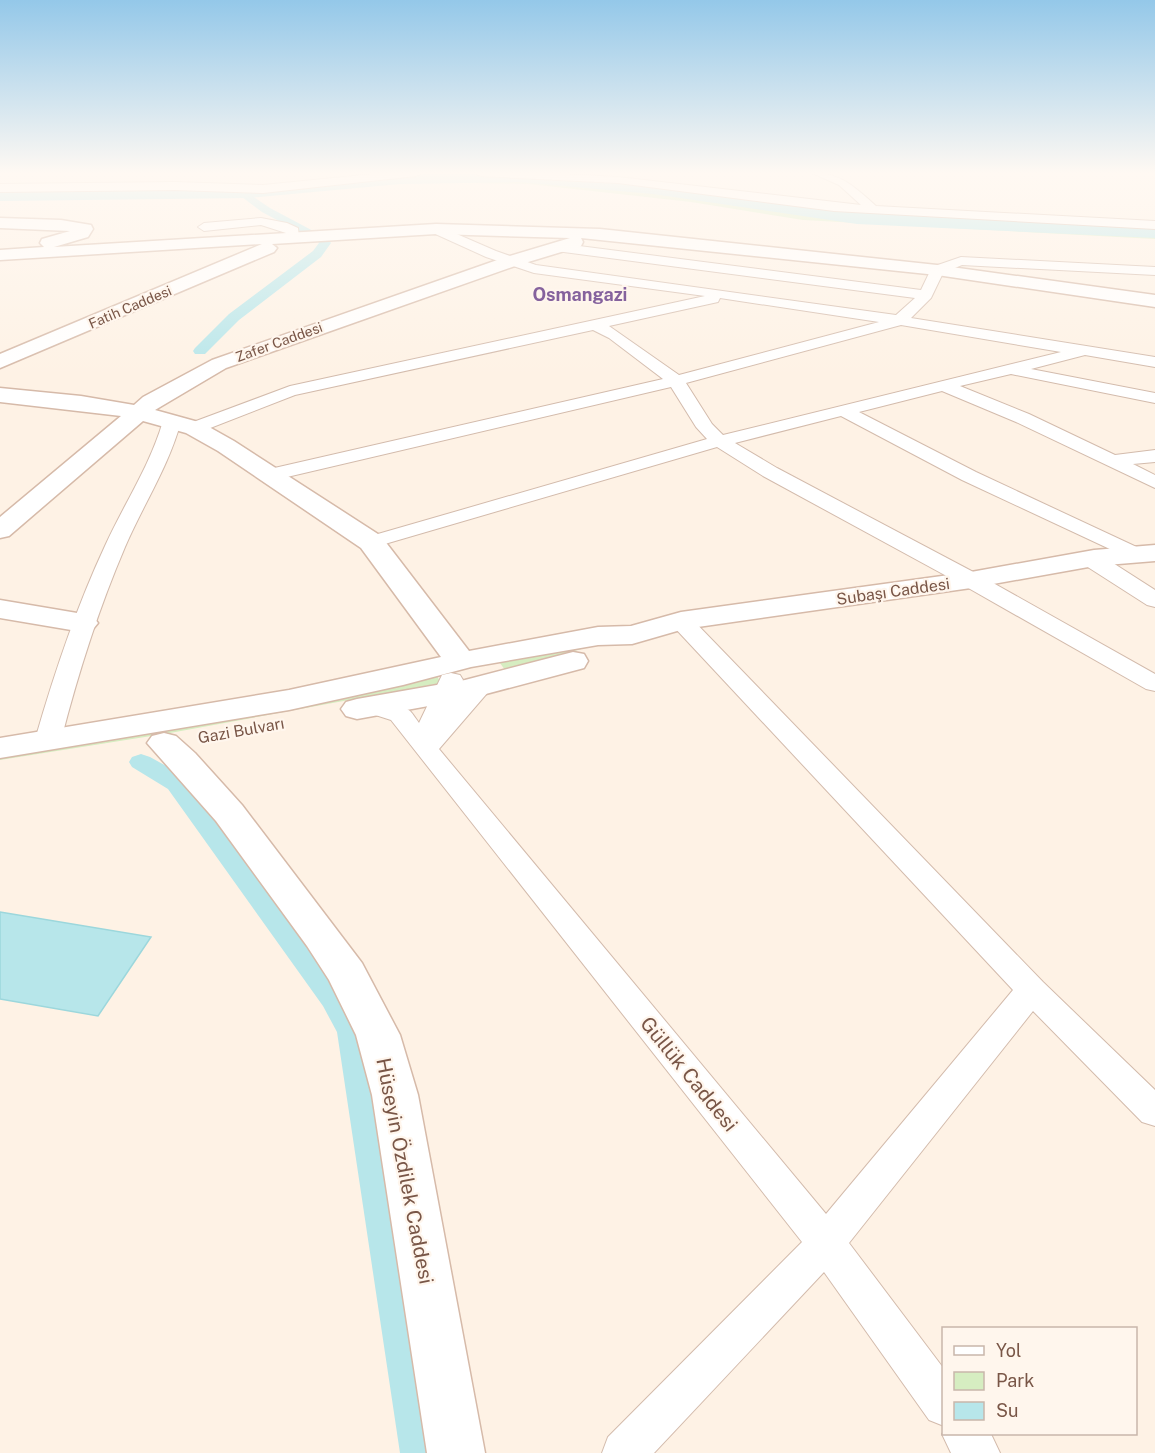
<svg xmlns="http://www.w3.org/2000/svg" width="1155" height="1453" viewBox="0 0 1155 1453" font-family="'Public Sans',sans-serif">
  <style>
    .green { fill: #d6edc1 }
    .water { fill: #b7e6ea; stroke: #9cd7dc; stroke-width: 1.5 }
    .lines { fill: none; stroke-linecap: round; stroke-linejoin: round }
    .canal { fill: #b7e6ea; fill-rule: evenodd }
    .river { fill: #b7e6ea; fill-rule: evenodd }
    .street-casing { stroke: #d3bbac; stroke-width: 2 }
    .secondary-casing { stroke: #d6baa9; stroke-width: 3 }
    .street { fill: #fff; fill-rule: evenodd }
    .secondary { fill: #fff; fill-rule: evenodd }
    .labels { text-anchor: middle; stroke-width: 4.5; stroke-linejoin: round; paint-order: stroke }
    .far-street-label { font-size: 14px; fill: #795647; stroke: #fff6ed }
    .street-label { font-size: 16px; fill: #795647; stroke: #fff6ed }
    .far-district-label { font-size: 18px; font-weight: bold; fill: #85629d; stroke: #fff6ed }
    .near-street-label { font-size: 20px; fill: #795647; stroke: #fff6ed }
  </style>
  <rect width="100%" height="100%" fill="#fef2e5"/>
  <path class="green" d="M 392,173 L 474,173 L 556,177 L 617,181 L 821,207 L 1155,226 L 1155,239 L 803,220 L 691,202 L 529,184 L 420,182 L 243,196 L 0,200 L 0,191 L 261,188 Z
    M 614,640 L 505,670 L 500,663 Z
    M 437,676 L 441,683 L 170,733 L 0,760 L 0,758 C 146,734 293,711 437,676 Z"/>
  <path class="water" d="M 0,912 L 151,937 L 98,1016 L 0,999 Z"/>
  <g class="lines">
    <path class="canal" d="M 242,189 L 270,208 L 317,233 L 311,237 L 307,236 L 262,212 L 238,194 L 238,190 Z
      M 322,235 L 326,236 L 331,243 L 321,257 L 239,320 L 205,354 L 195,354 L 193,351 L 195,348 L 229,314 L 313,251 L 319,243 L 316,239 Z
      M 141,754 L 150,757 L 186,777 L 345,990 L 369,1032 L 442,1453 L 400,1453 L 337,1032 L 323,1006 L 168,789 L 132,767 L 129,762 L 132,757 Z"/>
    <path class="river" d="M 535,173 L 653,182 L 857,212 L 1155,226 L 1155,238 L 857,224 L 653,194 L 518,182 L 400,184 L 249,198 L 0,201 L 0,189 L 249,186 L 400,174 Z"/>
    <g class="street-casing">
      <path id="street" d="M 384,173 L 422,173 L 416,176 L 263,193 L 175,190 L 0,192 L 0,184 L 175,182 L 263,185 Z
        M 475,173 L 546,173 L 618,177 L 861,205 L 839,185 L 812,173 C 840,172 856,188 876,206 L 1155,221 L 1155,229 L 834,211 L 618,183 L 481,176 Z
        M 261,218 L 287,223 L 298,228 L 299,238 L 297,241 L 287,241 L 286,233 L 261,225 L 204,231 L 198,227 L 204,223 Z
        M 436,225 L 496,251 L 536,265 L 896,315 L 915,298 L 556,251 L 549,247 L 556,243 L 921,290 L 932,267 L 961,257 L 1155,267 L 1155,275 L 962,265 L 943,273 L 931,298 L 911,318 L 1155,357 L 1155,367 L 1085,355 L 1031,369 L 1155,393 L 1155,403 L 1011,374 L 960,386 L 1029,414 L 1115,455 L 1155,450 L 1155,462 L 1133,464 L 1155,475 L 1155,488 L 1016,422 L 942,391 L 859,412 L 976,472 L 1143,550 L 1147,554 L 1143,558 L 1136,560 L 1129,558 L 962,480 L 841,416 L 735,443 L 777,468 L 979,575 L 1155,674 L 1155,691 L 1146,689 L 963,585 L 763,476 L 717,447 L 378,546 L 371,548 L 364,546 L 361,542 L 364,538 L 707,439 L 696,427 L 671,387 L 270,481 L 263,479 L 260,475 L 263,471 L 270,469 L 663,379 L 609,338 L 593,330 L 295,395 L 200,432 L 188,432 L 185,428 L 188,424 L 290,386 L 705,296 L 534,273 L 486,257 L 431,232 L 430,229 L 431,226 ZM 720,298 L 879,322 L 679,375 L 609,326 L 718,302 ZM 901,325 L 1061,352 L 723,435 L 712,424 L 686,383 Z
        M 172,416 L 178,417 L 181,421 C 169,466 143,505 125,547 C 98,610 78,674 61,740 L 57,745 L 48,748 L 39,745 L 35,740 C 54,674 76,608 105,546 C 124,504 150,466 163,421 L 166,417 Z
        M 1091,553 L 1099,554 L 1155,590 L 1155,607 L 1147,605 L 1083,564 L 1080,559 L 1083,554 Z
        M 681,614 L 689,616 L 1043,982 L 1155,1090 L 1155,1126 L 1142,1122 L 1033,1011 L 849,1243 L 944,1369 L 944,1426 L 929,1420 L 824,1272 L 654,1453 L 602,1453 L 608,1437 L 802,1242 L 391,720 L 363,711 L 360,706 L 363,701 C 374,698 402,704 410,711 C 413,714 416,719 419,723 L 442,675 L 451,673 L 460,675 L 463,680 L 454,701 C 464,689 471,676 489,681 L 492,686 L 489,691 L 439,749 L 826,1214 L 1013,990 L 673,626 L 670,621 L 673,616 Z
        M 944,1431 L 944,1434 L 991,1434 L 1000,1453 L 951,1453 L 942,1434 Z"/>
    </g>
    <g class="secondary-casing">
      <path id="secondary" d="M 0,218 L 61,220 L 91,225 L 93,229 L 88,237 L 54,247 L 436,224 L 600,229 L 937,265 L 1155,295 L 1155,307 L 937,275 L 581,238 L 583,242 L 581,246 L 515,266 L 226,368 L 155,410 L 202,423 L 234,441 L 381,536 L 469,651 L 598,627 L 631,626 L 681,612 L 971,572 L 1094,550 L 1155,545 L 1155,561 L 1094,566 L 971,588 L 684,629 L 632,644 L 598,645 L 471,667 L 403,685 L 289,710 L 0,758 L 0,738 L 289,690 L 441,657 L 361,548 L 218,451 L 186,433 L 143,421 L 9,536 L 0,538 L 0,517 L 121,416 L 0,402 L 0,388 L 81,396 L 134,405 L 143,397 L 212,360 L 503,258 L 570,238 L 436,234 L 272,244 L 277,248 L 274,252 L 0,368 L 0,354 L 262,244 L 0,260 L 0,250 L 44,247 L 40,243 L 42,239 L 70,231 L 0,228 Z
        M 0,600 L 83,614 L 93,617 L 98,623 L 93,629 L 83,632 L 0,618 Z
        M 573,652 L 584,654 L 588,661 L 584,668 L 467,699 L 357,719 L 346,716 L 341,709 L 346,702 L 357,699 L 465,680 Z
        M 164,733 L 176,736 L 195,753 L 242,805 L 362,963 L 400,1035 L 418,1095 L 485,1453 L 427,1453 L 372,1095 L 356,1035 L 329,980 L 307,946 L 216,821 L 147,743 L 152,736 Z"/>
    </g>
    <use href="#street" class="street"/>
    <use href="#secondary" class="secondary"/>
  </g>
  <linearGradient id="sky" x2="0" y2="1"><stop stop-color="#94c8e9"/><stop offset="0.46" stop-color="#fff9f3"/><stop offset="1" stop-color="#fff9f3" stop-opacity="0"/></linearGradient>
  <rect width="1155" height="376" fill="url(#sky)"/>
  <g class="labels">
    <g class="far-street-label">
      <text transform="translate(130 307) rotate(-23)" y="5">Fatih Caddesi</text>
      <text transform="translate(279 342) rotate(-20)" y="5">Zafer Caddesi</text>
    </g>
    <g class="street-label">
      <text transform="translate(893 591) rotate(-8)" y="6">Subaşı Caddesi</text>
      <text transform="translate(241 730) rotate(-10)" y="6">Gazi Bulvarı</text>
    </g>
    <g class="far-district-label">
      <text x="580" y="301">Osmangazi</text>
    </g>
    <g class="near-street-label">
      <text transform="translate(689 1074) rotate(51)" y="7">Güllük Caddesi</text>
      <text transform="translate(405 1171) rotate(79)" y="7">Hüseyin Özdilek Caddesi</text>
    </g>
  </g>
  <rect x="942" y="1327" width="195" height="108" fill="#fff6ed" stroke="#c9b6ab" stroke-width="1.5"/>
  <rect x="954" y="1346" width="30" height="9" fill="#ffffff" stroke="#c9b6ab" stroke-width="1.5"/>
  <text x="996" y="1357" font-size="18" fill="#795647">Yol</text>
  <rect x="954" y="1372" width="30" height="18" fill="#d6edc1" stroke="#c9b6ab" stroke-width="1.5"/>
  <text x="996" y="1387" font-size="18" fill="#795647">Park</text>
  <rect x="954" y="1402" width="30" height="18" fill="#b7e6ea" stroke="#c9b6ab" stroke-width="1.5"/>
  <text x="996" y="1417" font-size="18" fill="#795647">Su</text>
</svg>
